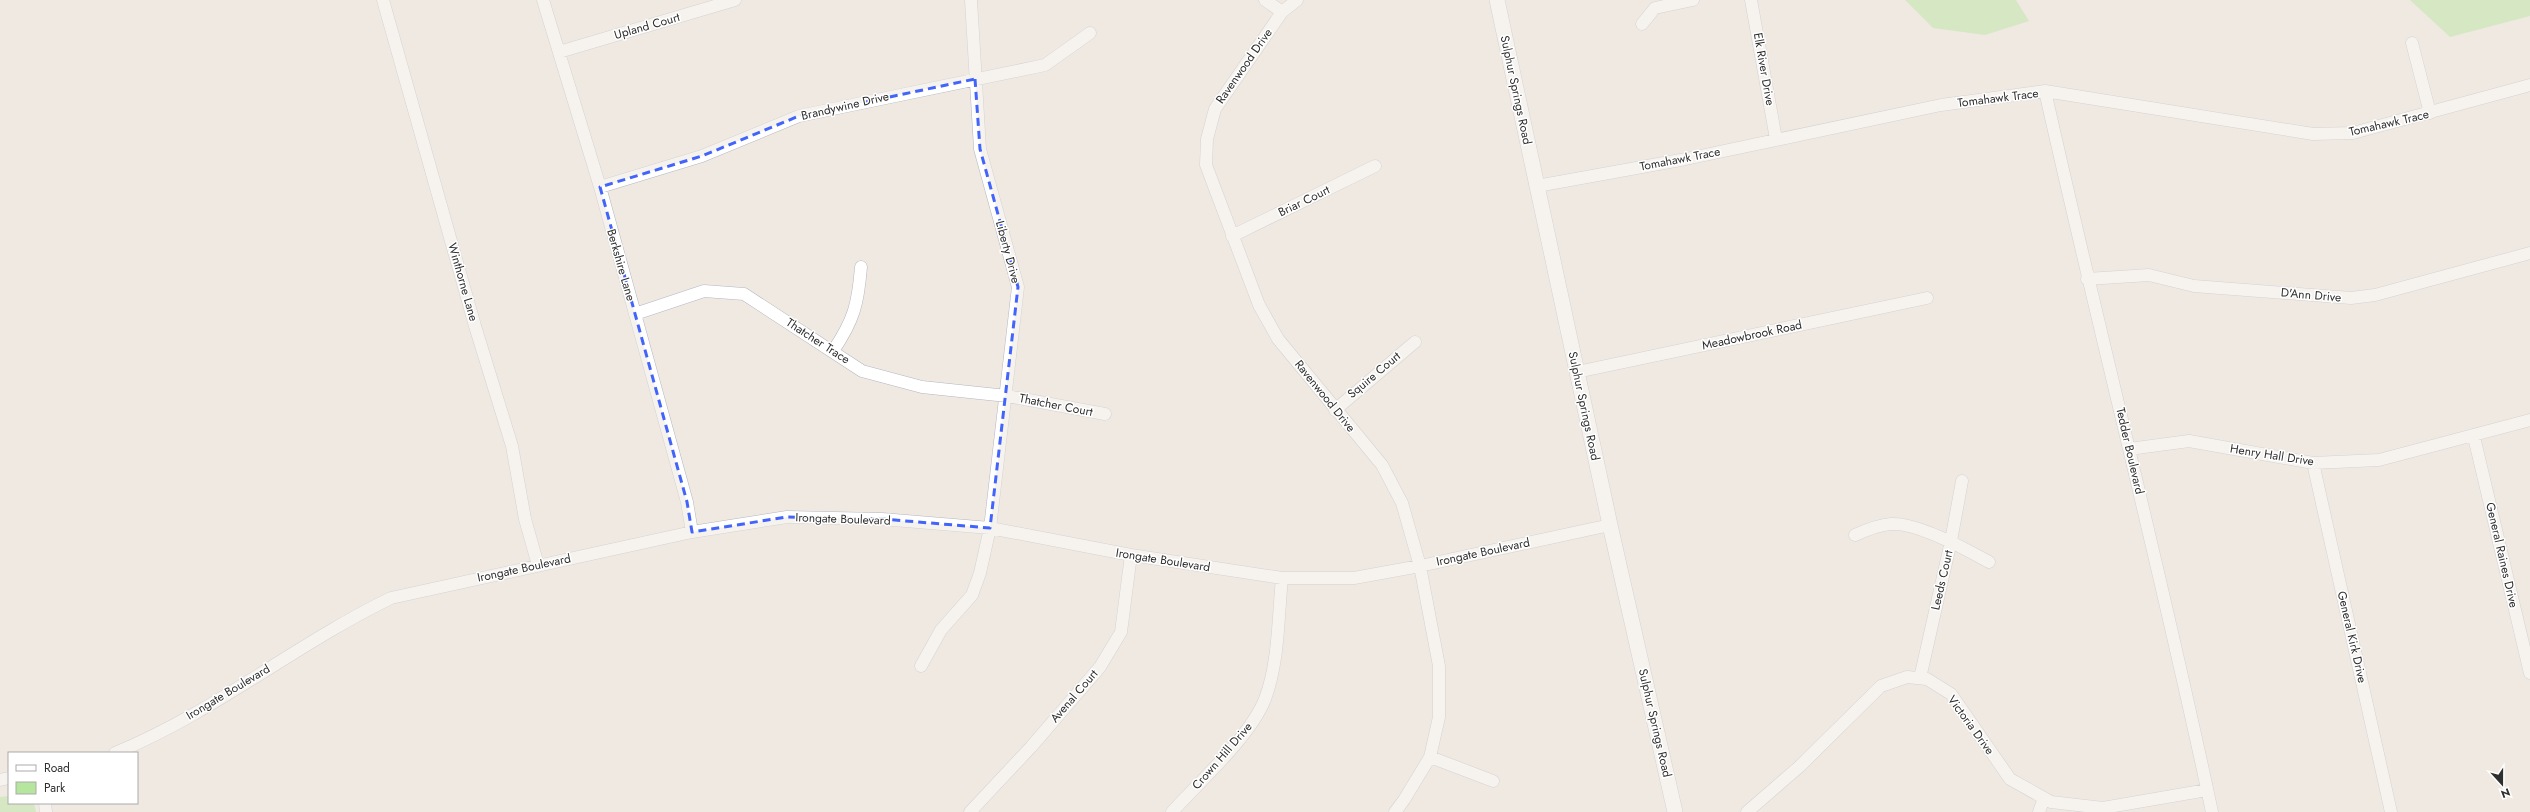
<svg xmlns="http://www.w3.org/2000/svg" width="2530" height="812" viewBox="0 0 2530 812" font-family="Jost,sans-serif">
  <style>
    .green { fill: #b6e59e }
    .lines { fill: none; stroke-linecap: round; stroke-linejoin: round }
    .minor-casing { stroke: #b4b7c1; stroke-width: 13 }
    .tertiary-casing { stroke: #b4b7c1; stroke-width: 16 }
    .minor { stroke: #fff; stroke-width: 12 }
    .tertiary { stroke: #fff; stroke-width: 15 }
    .marked { fill: none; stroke: #4264fb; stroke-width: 3; stroke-dasharray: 8 5; stroke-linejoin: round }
    .labels { text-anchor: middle; stroke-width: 3; stroke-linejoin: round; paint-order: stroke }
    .street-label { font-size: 12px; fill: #2e2e2e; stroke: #fff }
  </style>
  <rect width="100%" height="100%" fill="#efe9e1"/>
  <path class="green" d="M 1905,0 L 2016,0 L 2029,21 L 1985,35 L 1933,28 Z
    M 2410,0 L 2530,0 L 2530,16 L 2450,37 Z
    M 9,796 L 9,803 L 34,803 L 36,812 L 0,812 L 0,797 Z"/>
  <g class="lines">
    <g class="minor-casing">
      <path id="minor" d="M 383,0 L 475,326 L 512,446 L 525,519 L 538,565
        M 543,0 L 600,187 L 687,502 L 692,532
        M 1265,0 L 1282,12
        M 1297,0 L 1282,12 L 1215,109 L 1207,139 L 1206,165 L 1259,305 L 1278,339 L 1382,465 L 1402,503 L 1420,566 L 1439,666 L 1439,717 L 1430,757 L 1404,800 L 1395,812
        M 1751,0 L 1776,139
        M 1642,24 L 1655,8 L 1693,0
        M 2412,43 L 2430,113
        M 559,52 L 735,0
        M 2045,91 C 2099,332 2161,571 2212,812
        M 1537,186 L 1686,159 L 1941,105 L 2045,91 L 2313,134 L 2353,133 L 2530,85
        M 600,187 L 702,156 L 799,116 L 1045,65 L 1090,33
        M 1232,236 L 1375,166
        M 2087,279 L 2149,275 L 2194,286 L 2351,298 L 2375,295 L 2530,253
        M 635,314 L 704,291 L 744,294 L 862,371 L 922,387 L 1007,396 L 1105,414
        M 833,351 C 854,320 858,304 861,267
        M 1577,372 L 1927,298
        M 1335,410 L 1415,342
        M 2474,437 L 2530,673
        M 2129,449 L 2189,441 L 2313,463 L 2379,460 L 2530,420
        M 2313,463 L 2391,812
        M 1855,535 C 1866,530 1879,525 1891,524 C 1916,522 1966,549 1989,562
        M 921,666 L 941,630 L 972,595 L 980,573 L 990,528 L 1018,287 L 980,149 L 971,0
        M 1920,678 L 1951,541 L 1962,481
        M 115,753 C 213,713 296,644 391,598 L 692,532 L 787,517 L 882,519 L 990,528 L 1131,555 L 1282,578 L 1354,578 L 1420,566 L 1610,525
        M 1430,757 L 1493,781
        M 0,780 L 9,778
        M 45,803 L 46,812
        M 970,812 L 1031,747 L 1100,667 L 1121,632 L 1131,555
        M 1172,812 C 1200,781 1250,737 1265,699 C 1279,662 1278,617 1282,578
        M 1747,812 L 1800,766 L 1881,686 L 1907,677 L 1927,679 L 1951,694 L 2010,779 L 2051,802 L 2103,808 L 2207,790
        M 2039,812 L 2044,798"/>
    </g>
    <g class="tertiary-casing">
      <path id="tertiary" d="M 1497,0 L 1610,525 L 1675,812"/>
    </g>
    <use href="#minor" class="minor"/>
    <use href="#tertiary" class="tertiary"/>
  </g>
  <path d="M0 0H2530V812H0ZM 975,79 L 980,149 L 1018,287 L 990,528 L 882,519 L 787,517 L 692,532 L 687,502 L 600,187 L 702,156 L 799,116 Z" fill="#efe9e1" fill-opacity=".55" fill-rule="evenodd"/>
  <path class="marked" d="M 975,79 L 980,149 L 1018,287 L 990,528 L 882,519 L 787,517 L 692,532 L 687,502 L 600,187 L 702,156 L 799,116 Z"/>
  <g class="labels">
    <g class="street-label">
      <text transform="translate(647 26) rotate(-16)" y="4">Upland Court</text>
      <text transform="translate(1244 66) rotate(-55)" y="4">Ravenwood Drive</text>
      <text transform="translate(1764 69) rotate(80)" y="4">Elk River Drive</text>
      <text transform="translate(1516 90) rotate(78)" y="4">Sulphur Springs Road</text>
      <text transform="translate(1998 98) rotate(-7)" y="4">Tomahawk Trace</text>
      <text transform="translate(845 106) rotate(-13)" y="4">Brandywine Drive</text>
      <text transform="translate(2389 123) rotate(-13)" y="4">Tomahawk Trace</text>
      <text transform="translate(1680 159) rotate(-11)" y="4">Tomahawk Trace</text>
      <text transform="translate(1304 201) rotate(-26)" y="4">Briar Court</text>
      <text transform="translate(1008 252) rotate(75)" y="4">Liberty Drive</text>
      <text transform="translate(621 265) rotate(74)" y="4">Berkshire Lane</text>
      <text transform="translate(463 282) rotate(74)" y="4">Winthorne Lane</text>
      <text transform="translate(2311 295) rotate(5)" y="4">D'Ann Drive</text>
      <text transform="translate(1752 335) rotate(-12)" y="4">Meadowbrook Road</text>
      <text transform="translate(818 341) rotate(33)" y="4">Thatcher Trace</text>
      <text transform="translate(1374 375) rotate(-40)" y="4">Squire Court</text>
      <text transform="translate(1325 396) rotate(51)" y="4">Ravenwood Drive</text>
      <text transform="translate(1056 405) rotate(11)" y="4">Thatcher Court</text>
      <text transform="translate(1584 406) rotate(78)" y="4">Sulphur Springs Road</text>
      <text transform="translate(2130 451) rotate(77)" y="4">Tedder Boulevard</text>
      <text transform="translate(2272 455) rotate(9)" y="4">Henry Hall Drive</text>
      <text transform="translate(843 519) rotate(2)" y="4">Irongate Boulevard</text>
      <text transform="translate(1483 552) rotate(-12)" y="4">Irongate Boulevard</text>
      <text transform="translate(2502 555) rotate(77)" y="4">General Raines Drive</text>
      <text transform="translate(1163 560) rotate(9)" y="4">Irongate Boulevard</text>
      <text transform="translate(524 568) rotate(-12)" y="4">Irongate Boulevard</text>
      <text transform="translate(1942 580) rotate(-77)" y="4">Leeds Court</text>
      <text transform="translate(2352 637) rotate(77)" y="4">General Kirk Drive</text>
      <text transform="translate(228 692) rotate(-31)" y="4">Irongate Boulevard</text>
      <text transform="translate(1074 696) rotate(-49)" y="4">Avenal Court</text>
      <text transform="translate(1655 723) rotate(77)" y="4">Sulphur Springs Road</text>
      <text transform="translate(1971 725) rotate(54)" y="4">Victoria Drive</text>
      <text transform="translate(1222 756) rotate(-49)" y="4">Crown Hill Drive</text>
    </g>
  </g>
  <rect x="8" y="752" width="130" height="52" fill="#ffffff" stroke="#ababab"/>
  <rect x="16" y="765" width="20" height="6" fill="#ffffff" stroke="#ababab"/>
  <text x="44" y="772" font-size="12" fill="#2e2e2e">Road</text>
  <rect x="16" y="782" width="20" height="12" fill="#b6e59e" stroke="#ababab"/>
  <text x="44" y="792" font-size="12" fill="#2e2e2e">Park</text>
  <g transform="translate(2502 784) rotate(159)" stroke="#ffffff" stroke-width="3" paint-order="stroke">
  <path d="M0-3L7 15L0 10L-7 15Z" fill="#2e2e2e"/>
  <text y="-6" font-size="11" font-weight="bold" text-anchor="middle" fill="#2e2e2e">N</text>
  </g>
</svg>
